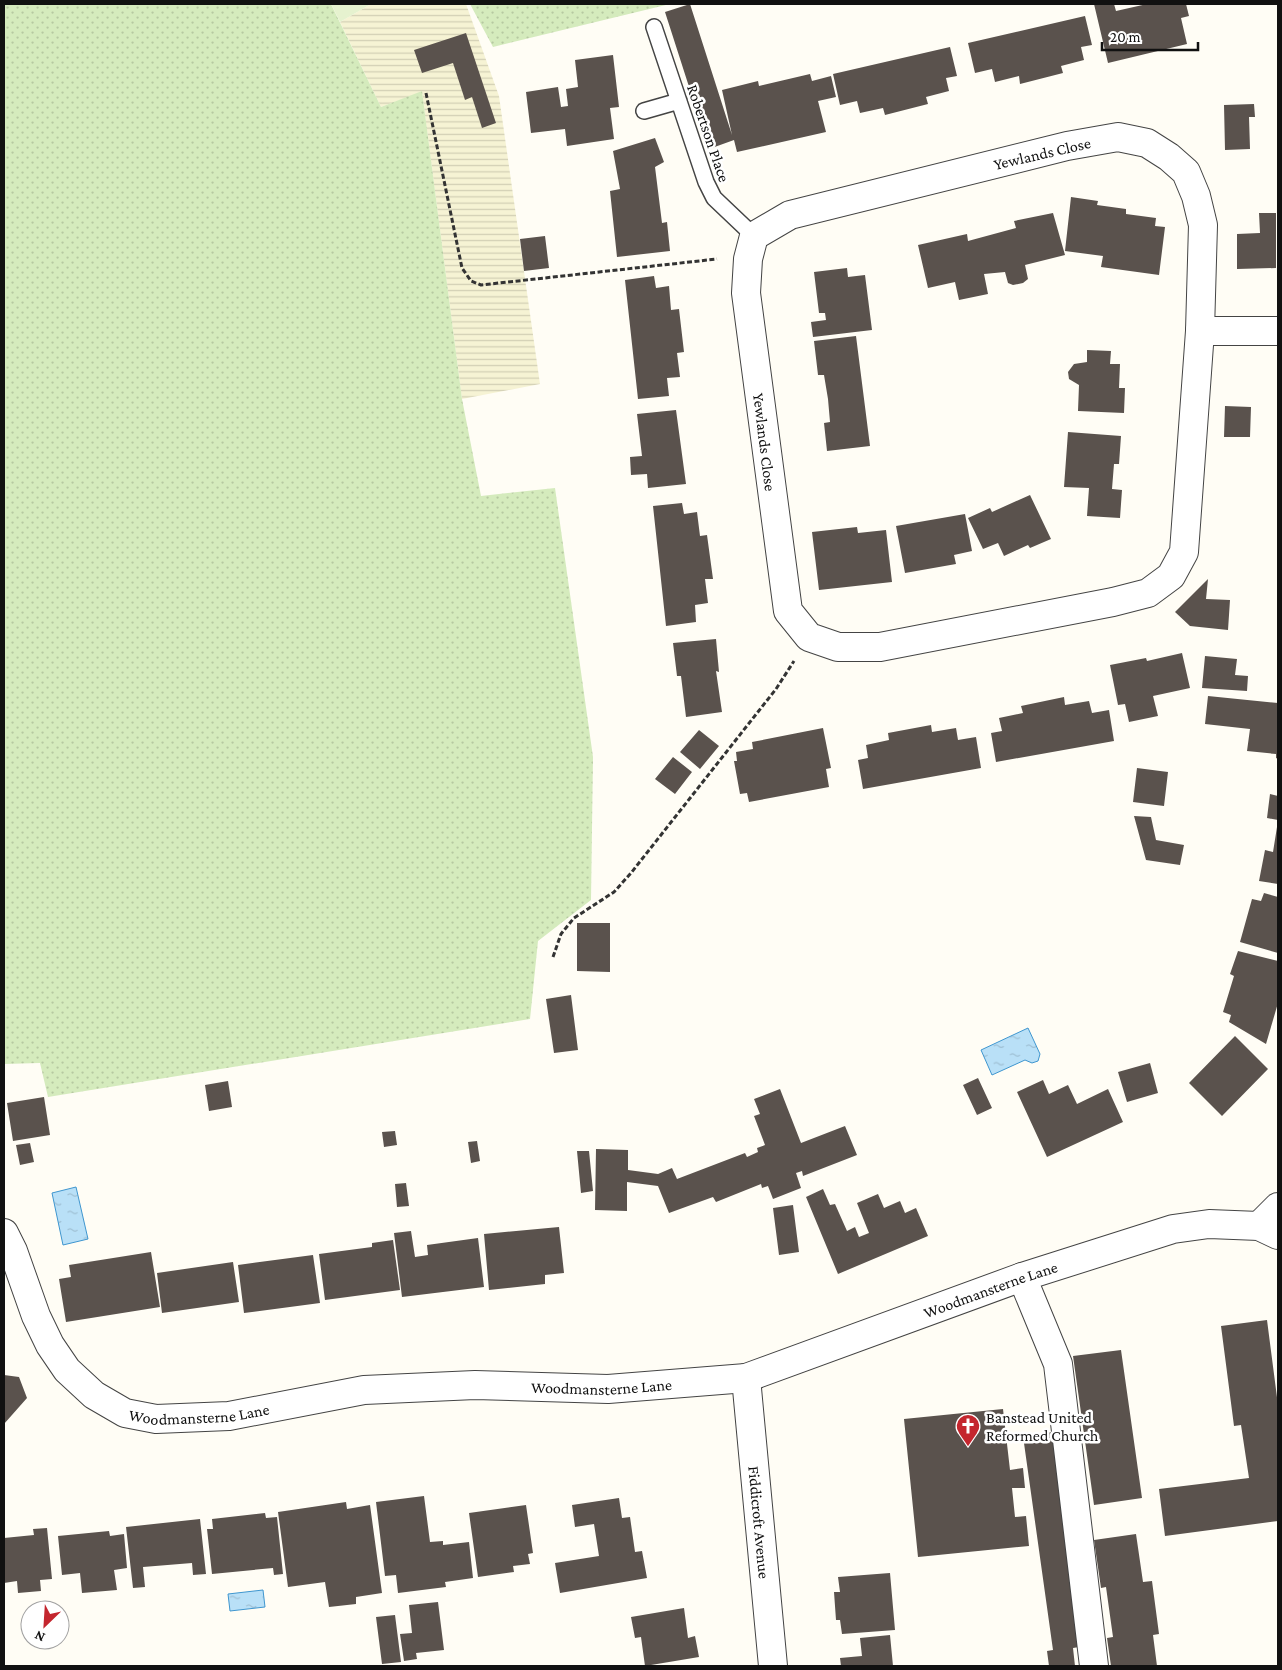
<svg xmlns="http://www.w3.org/2000/svg" width="1282" height="1670" viewBox="0 0 1282 1670" font-family="'Crimson Pro',serif">
  <style>
    .farmland { fill: url(#farmland-rules) }
    .grass { fill: url(#grass-dots) }
    .pitch { fill: #e6f2cf }
    .water { fill: url(#water-ripples); stroke: #3f96cf }
    .building { fill: #5a524d }
    .lines { fill: none; stroke-linecap: round; stroke-linejoin: round }
    .service-casing { stroke: #444; stroke-width: 18 }
    .minor-casing { stroke: #444; stroke-width: 30 }
    .path { stroke: #333; stroke-width: 3; stroke-dasharray: 5 2.5; stroke-linecap: butt }
    .service { stroke: #fff; stroke-width: 15 }
    .minor { stroke: #fff; stroke-width: 28 }
    .labels { text-anchor: middle; stroke-width: 5; stroke-linejoin: round; paint-order: stroke }
    .street-label { font-size: 16px; fill: #111; stroke: #fff }
    .poi-label { font-size: 16px; fill: #111; stroke: #fff; text-anchor: start }
  </style>
  <defs>
    <pattern id="farmland-rules" width="6" height="5" patternUnits="userSpaceOnUse" patternTransform="scale(1.25)"><rect width="6" height="5" fill="#f6f3d4"/><path d="M0 2.5h6" fill="none" stroke="#d2cfb5"/></pattern>
    <pattern id="grass-dots" width="8" height="8" patternUnits="userSpaceOnUse" patternTransform="scale(1.25)"><rect width="8" height="8" fill="#d5ebbd"/><path d="M2 2h.1M6 6h.1" fill="none" stroke="#b6c8a1" stroke-width="1.8" stroke-linecap="round"/></pattern>
    <pattern id="water-ripples" width="26" height="14" patternUnits="userSpaceOnUse" patternTransform="scale(1.25)"><rect width="26" height="14" fill="#b9e0f7"/><path d="M2 4q2-2 4 0t4 0M15 11q2-2 4 0t4 0" fill="none" stroke="#9ebfd3"/></pattern>
  </defs>
  <rect width="100%" height="100%" fill="#fffdf5"/>
  <path class="farmland" d="M 371,4 L 466,4 L 499,96 L 540,384 L 462,399 L 422,92 L 381,107 L 340,22 Z"/>
  <path class="grass" d="M 4,4 L 331,4 L 381,107 L 422,91 L 462,399 L 481,496 L 555,488 L 593,757 L 591,900 L 538,941 L 530,1019 L 48,1097 L 40,1063 L 4,1064 Z
    M 470,4 L 670,4 L 493,47 Z"/>
  <path class="pitch" d="M 331,4 L 371,4 L 340,22 Z"/>
  <path class="water" d="M 1028,1028 L 1040,1054 L 1038,1061 L 1032,1063 L 1025,1060 L 992,1075 L 981,1050 Z
    M 76,1187 L 88,1239 L 63,1245 L 52,1193 Z
    M 263,1590 L 265,1607 L 230,1611 L 228,1594 Z"/>
  <path class="building" d="M 690,4 L 732,135 L 722,90 L 758,81 L 759,86 L 810,74 L 812,81 L 831,76 L 836,97 L 818,101 L 826,132 L 737,152 L 734,140 L 709,149 L 665,12 Z
    M 1094,4 L 1114,4 L 1116,11 L 1147,4 L 1186,4 L 1189,16 L 1181,18 L 1187,44 L 1108,63 Z
    M 1085,16 L 1092,45 L 1081,47 L 1084,60 L 1061,66 L 1063,73 L 1020,84 L 1019,76 L 995,82 L 992,69 L 975,73 L 968,43 Z
    M 466,33 L 496,123 L 482,128 L 472,97 L 465,100 L 453,63 L 422,73 L 414,50 Z
    M 950,47 L 957,76 L 946,78 L 949,91 L 926,97 L 928,104 L 885,115 L 883,108 L 860,113 L 857,101 L 840,105 L 833,74 Z
    M 613,55 L 619,107 L 610,108 L 614,139 L 567,146 L 565,129 L 531,133 L 526,92 L 558,87 L 561,107 L 568,106 L 566,89 L 578,87 L 575,60 Z
    M 1254,104 L 1255,117 L 1249,117 L 1250,149 L 1225,150 L 1224,105 Z
    M 655,138 L 664,162 L 655,167 L 662,223 L 667,222 L 670,251 L 617,257 L 610,191 L 620,189 L 613,151 Z
    M 1071,197 L 1098,201 L 1097,205 L 1126,209 L 1126,214 L 1156,218 L 1155,226 L 1165,227 L 1159,275 L 1101,267 L 1103,256 L 1065,251 Z
    M 1053,213 L 1065,255 L 1025,265 L 1028,279 L 1023,283 L 1013,285 L 1008,283 L 1005,272 L 984,274 L 988,294 L 959,300 L 955,282 L 928,288 L 918,245 L 967,234 L 968,241 L 1016,228 L 1014,221 Z
    M 1259,213 L 1276,213 L 1276,268 L 1237,269 L 1237,234 L 1260,233 Z
    M 545,236 L 549,268 L 524,271 L 520,239 Z
    M 847,268 L 848,277 L 865,275 L 872,330 L 813,337 L 811,322 L 826,320 L 825,313 L 819,313 L 814,272 Z
    M 654,276 L 656,288 L 669,286 L 671,310 L 679,309 L 684,352 L 677,353 L 680,377 L 667,378 L 669,396 L 638,399 L 625,280 Z
    M 856,336 L 870,446 L 827,451 L 824,423 L 830,422 L 828,399 L 824,375 L 818,375 L 814,341 Z
    M 1087,350 L 1111,351 L 1110,364 L 1120,364 L 1119,388 L 1125,388 L 1124,413 L 1078,411 L 1079,385 L 1069,379 L 1068,372 L 1074,364 L 1087,362 Z
    M 1225,406 L 1251,407 L 1250,437 L 1224,437 Z
    M 676,410 L 686,484 L 648,488 L 647,474 L 631,475 L 630,457 L 642,456 L 637,414 Z
    M 1068,432 L 1121,436 L 1119,464 L 1114,464 L 1112,489 L 1122,490 L 1120,518 L 1087,516 L 1089,488 L 1064,487 Z
    M 1030,495 L 1051,539 L 1030,548 L 1028,545 L 1004,556 L 998,543 L 983,549 L 968,518 L 990,508 L 992,512 Z
    M 682,503 L 684,514 L 697,512 L 700,536 L 707,535 L 713,579 L 705,579 L 708,603 L 695,605 L 696,622 L 666,626 L 653,506 Z
    M 965,514 L 972,551 L 954,555 L 956,564 L 905,573 L 896,526 Z
    M 857,527 L 858,533 L 886,530 L 892,582 L 819,590 L 812,532 Z
    M 1208,579 L 1206,599 L 1230,600 L 1228,630 L 1190,626 L 1175,612 Z
    M 716,639 L 719,672 L 716,671 L 722,712 L 686,717 L 681,676 L 677,676 L 673,643 Z
    M 1182,653 L 1190,688 L 1153,696 L 1158,716 L 1129,722 L 1125,704 L 1118,705 L 1110,665 L 1146,658 L 1147,661 Z
    M 1205,656 L 1237,659 L 1235,675 L 1248,676 L 1247,691 L 1202,688 Z
    M 1208,696 L 1278,703 L 1278,759 L 1276,758 L 1276,754 L 1247,751 L 1250,729 L 1205,724 Z
    M 1064,697 L 1065,705 L 1089,701 L 1092,713 L 1109,710 L 1114,741 L 996,762 L 991,733 L 1002,731 L 999,718 L 1023,713 L 1021,706 Z
    M 931,725 L 932,732 L 956,728 L 958,740 L 976,737 L 981,768 L 863,789 L 858,760 L 868,758 L 866,745 L 889,740 L 888,733 Z
    M 823,728 L 831,768 L 826,769 L 829,787 L 749,802 L 747,793 L 740,794 L 734,761 L 737,761 L 736,752 L 753,749 L 752,742 Z
    M 699,730 L 719,746 L 700,769 L 680,752 Z
    M 673,757 L 692,772 L 675,794 L 655,779 Z
    M 1137,768 L 1168,772 L 1164,806 L 1133,802 Z
    M 1270,794 L 1278,796 L 1278,820 L 1267,818 Z
    M 1134,816 L 1151,817 L 1156,840 L 1184,845 L 1180,865 L 1146,860 Z
    M 1277,827 L 1278,827 L 1278,884 L 1259,881 L 1265,850 L 1273,852 Z
    M 1264,893 L 1278,897 L 1278,953 L 1240,942 L 1252,899 L 1261,901 Z
    M 577,923 L 610,923 L 610,972 L 577,971 Z
    M 1238,951 L 1278,961 L 1278,1003 L 1266,1044 L 1229,1022 L 1231,1015 L 1223,1012 L 1234,976 L 1230,974 Z
    M 571,995 L 578,1050 L 554,1053 L 546,999 Z
    M 1235,1036 L 1268,1069 L 1222,1116 L 1189,1083 Z
    M 1150,1063 L 1158,1093 L 1127,1102 L 1118,1072 Z
    M 978,1078 L 992,1108 L 977,1115 L 963,1085 Z
    M 1043,1080 L 1049,1094 L 1068,1085 L 1077,1104 L 1108,1089 L 1123,1122 L 1047,1157 L 1017,1092 Z
    M 228,1081 L 232,1107 L 209,1111 L 205,1085 Z
    M 780,1089 L 801,1143 L 845,1126 L 857,1155 L 803,1176 L 802,1171 L 796,1173 L 801,1188 L 773,1199 L 768,1186 L 762,1188 L 761,1184 L 716,1202 L 713,1197 L 669,1213 L 658,1186 L 627,1182 L 627,1211 L 595,1210 L 596,1149 L 628,1150 L 628,1170 L 658,1174 L 672,1168 L 677,1179 L 745,1153 L 747,1157 L 758,1152 L 757,1148 L 765,1145 L 754,1116 L 760,1114 L 754,1099 Z
    M 44,1097 L 50,1135 L 13,1141 L 7,1103 Z
    M 395,1131 L 397,1145 L 384,1147 L 382,1132 Z
    M 477,1141 L 480,1161 L 471,1163 L 468,1142 Z
    M 30,1143 L 34,1162 L 20,1165 L 16,1145 Z
    M 577,1151 L 589,1151 L 593,1191 L 581,1193 Z
    M 406,1183 L 409,1206 L 397,1207 L 395,1184 Z
    M 823,1189 L 830,1205 L 835,1204 L 847,1231 L 855,1227 L 859,1237 L 869,1233 L 857,1203 L 878,1194 L 884,1208 L 900,1201 L 905,1213 L 916,1208 L 928,1236 L 838,1274 L 806,1197 Z
    M 793,1205 L 799,1252 L 779,1255 L 773,1208 Z
    M 559,1227 L 564,1273 L 545,1275 L 545,1284 L 489,1290 L 484,1234 Z
    M 411,1231 L 415,1257 L 428,1255 L 427,1245 L 478,1238 L 484,1287 L 402,1297 L 394,1233 Z
    M 393,1240 L 400,1290 L 325,1300 L 319,1254 L 372,1247 L 372,1243 Z
    M 151,1252 L 160,1307 L 66,1322 L 59,1279 L 71,1277 L 69,1265 Z
    M 313,1255 L 320,1303 L 244,1313 L 238,1265 Z
    M 233,1262 L 239,1302 L 162,1313 L 157,1273 Z
    M 1267,1320 L 1278,1405 L 1278,1521 L 1165,1536 L 1159,1489 L 1249,1478 L 1241,1425 L 1234,1426 L 1221,1326 Z
    M 1121,1350 L 1142,1498 L 1094,1505 L 1073,1356 Z
    M 4,1375 L 19,1377 L 27,1398 L 4,1424 Z
    M 1003,1409 L 1010,1470 L 1023,1468 L 1025,1488 L 1012,1488 L 1015,1517 L 1026,1516 L 1029,1546 L 918,1557 L 904,1419 Z
    M 1052,1432 L 1079,1647 L 1073,1648 L 1075,1666 L 1049,1666 L 1047,1651 L 1053,1650 L 1023,1436 Z
    M 424,1496 L 430,1542 L 443,1541 L 443,1545 L 469,1542 L 473,1578 L 445,1582 L 446,1587 L 398,1593 L 396,1575 L 385,1576 L 376,1502 Z
    M 619,1498 L 622,1518 L 630,1517 L 635,1552 L 642,1551 L 647,1578 L 560,1593 L 555,1563 L 599,1556 L 594,1524 L 575,1527 L 572,1505 Z
    M 346,1502 L 347,1509 L 370,1505 L 382,1593 L 356,1597 L 356,1604 L 329,1607 L 325,1582 L 288,1587 L 278,1512 Z
    M 526,1505 L 533,1553 L 528,1554 L 530,1564 L 513,1566 L 514,1572 L 478,1577 L 469,1513 Z
    M 265,1513 L 266,1518 L 277,1517 L 283,1574 L 274,1575 L 273,1568 L 212,1574 L 207,1529 L 213,1529 L 212,1519 Z
    M 200,1519 L 206,1574 L 193,1575 L 192,1563 L 143,1567 L 145,1587 L 133,1588 L 126,1527 Z
    M 47,1528 L 52,1579 L 40,1580 L 41,1591 L 18,1593 L 17,1581 L 4,1583 L 4,1538 L 34,1535 L 33,1529 Z
    M 109,1531 L 110,1536 L 124,1534 L 127,1568 L 114,1570 L 117,1590 L 82,1593 L 80,1573 L 62,1575 L 58,1536 Z
    M 1136,1534 L 1143,1582 L 1152,1581 L 1159,1634 L 1153,1635 L 1157,1666 L 1111,1666 L 1107,1638 L 1113,1637 L 1106,1587 L 1101,1588 L 1094,1540 Z
    M 890,1573 L 895,1630 L 842,1634 L 840,1620 L 836,1620 L 834,1592 L 840,1592 L 838,1577 Z
    M 438,1602 L 444,1650 L 416,1653 L 417,1659 L 404,1661 L 400,1634 L 412,1633 L 409,1605 Z
    M 684,1608 L 688,1638 L 695,1636 L 699,1657 L 645,1666 L 641,1637 L 635,1638 L 631,1617 Z
    M 395,1615 L 401,1662 L 382,1664 L 376,1617 Z
    M 890,1635 L 893,1666 L 841,1666 L 840,1658 L 862,1656 L 860,1638 Z"/>
  <g class="lines">
    <g class="service-casing">
      <path id="service" d="M 654,27 L 706,182 L 714,198 L 754,236
        M 644,111 L 679,101"/>
    </g>
    <g class="minor-casing">
      <g id="minor">
        <path d="M 1118,137 L 1147,143 L 1169,157 L 1186,172 L 1196,196 L 1203,225 L 1200,331 L 1184,552 L 1171,576 L 1148,593 L 1113,602 L 880,647 L 838,647 L 809,637 L 788,611 L 746,293 L 748,259 L 754,236 L 790,215 L 1067,146 Z"/>
        <path d="M 1200,331 L 1278,331"/>
        <path d="M 1259,1226 L 1278,1207"/>
        <path id="s1" d="M 4,1233 L 13,1251 L 36,1316 L 50,1345 L 67,1370 L 94,1395 L 125,1413 L 156,1419 L 229,1416 L 364,1390 L 475,1385 L 608,1389 L 746,1378 L 1022,1277 L 1173,1229 L 1209,1224 L 1259,1226 L 1278,1235"/>
        <path d="M 1022,1277 L 1058,1364 L 1094,1666"/>
        <path id="s2" d="M 746,1378 L 773,1666"/>
      </g>
    </g>
    <path class="path" d="M 426,93 L 462,268 L 471,281 L 481,285 L 717,259
      M 553,957 L 561,934 L 574,918 L 614,892 L 631,873 L 776,689 L 794,661"/>
    <use href="#service" class="service"/>
    <use href="#minor" class="minor"/>
  </g>
  <defs>
    <g id="church-pin" transform="scale(1.25)"><path d="M0 17L-7.5 6A9.5 9.5 0 1 1 7.5 6Z" fill="#c4262e" stroke="#fff"/><path d="M-1.2-6h2.4v3.5h3.3v2.4h-3.3V6h-2.4V-.1h-3.3v-2.4h3.3Z" fill="#fff"/></g>
  </defs>
  <g fill-rule="evenodd">
    <use href="#church-pin" x="968" y="1426"/>
  </g>
  <g class="labels">
    <g class="street-label">
      <text transform="translate(709 133) rotate(71)" y="6">Robertson Place</text>
      <text transform="translate(1042 153) rotate(-13)" y="6">Yewlands Close</text>
      <text transform="translate(765 442) rotate(83)" y="6">Yewlands Close</text>
      <text dy="6" stroke="none"><textPath href="#s1" startOffset="1109">Woodmansterne Lane</textPath></text>
      <text dy="6" stroke="none"><textPath href="#s1" startOffset="704">Woodmansterne Lane</textPath></text>
      <text dy="6" stroke="none"><textPath href="#s1" startOffset="299">Woodmansterne Lane</textPath></text>
      <text dy="6" stroke="none"><textPath href="#s2" startOffset="145">Fiddicroft Avenue</textPath></text>
    </g>
    <g class="poi-label">
      <text x="986" y="1423">Banstead United<tspan x="986" dy="18">Reformed Church</tspan></text>
    </g>
  </g>
  <rect width="1282" height="1670" fill="none" stroke="#111111" stroke-width="10"/>
  <g transform="translate(45 1625) rotate(205)"><circle r="24" fill="#ffffff" stroke="#a0a0a0"/>
  <path d="M0-4L9 19L0 12L-9 19Z" fill="#c4262e"/>
  <text y="-8" font-size="14" font-weight="bold" text-anchor="middle" fill="#111111">N</text>
  </g>
  <path d="M1102 42v8h96v-8" fill="none" stroke="#111111" stroke-width="2.5"/>
  <text x="1110" y="42" font-size="15" fill="#111111" stroke="#ffffff" stroke-width="4" paint-order="stroke">20 m</text>
</svg>
